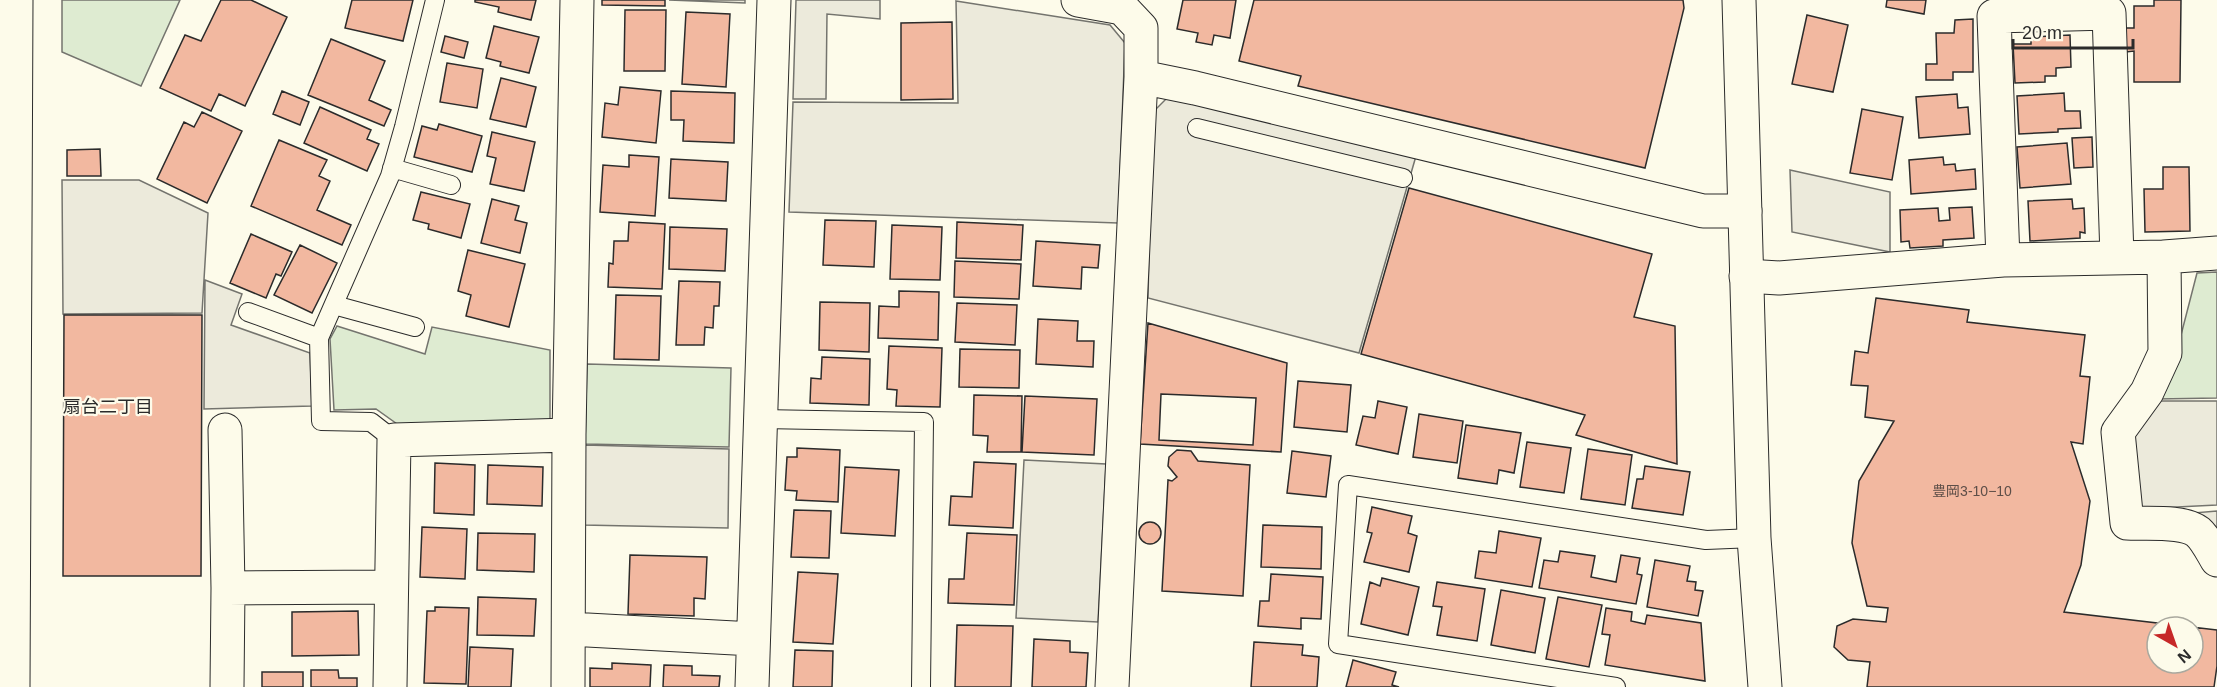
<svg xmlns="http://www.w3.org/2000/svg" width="2217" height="687" viewBox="0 0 2217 687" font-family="Arial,'Noto Sans JP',sans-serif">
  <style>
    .green { fill: #deebd1; stroke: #74746e; stroke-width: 1.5 }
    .parking { fill: #eceadb; stroke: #74746e; stroke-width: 1.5 }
    .building { fill: #f2b8a0; stroke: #2b2b2b; stroke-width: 1.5; fill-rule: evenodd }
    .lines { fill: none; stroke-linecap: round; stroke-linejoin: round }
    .lane-casing { stroke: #2b2b2b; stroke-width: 20 }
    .street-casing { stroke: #2b2b2b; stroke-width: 35 }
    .secondary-casing { stroke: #2b2b2b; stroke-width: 35 }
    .lane { stroke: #fdfbea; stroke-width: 18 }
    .street { stroke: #fdfbea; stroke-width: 33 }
    .secondary { stroke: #fdfbea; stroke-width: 33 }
    .labels { text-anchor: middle; stroke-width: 4.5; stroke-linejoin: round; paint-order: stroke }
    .number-label { font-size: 14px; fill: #5d4e48 }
    .neighbourhood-label { font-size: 18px; fill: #2b2b2b; stroke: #fdfbea }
  </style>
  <rect width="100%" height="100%" fill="#fdfbea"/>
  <path class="green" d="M 62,0 L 180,0 L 141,86 L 62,52 Z
    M 2217,272 L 2217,398 L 2157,399 L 2172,370 L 2197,273 Z
    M 337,326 L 425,354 L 432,327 L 550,350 L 550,421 L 400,426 L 376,409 L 334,410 L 330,339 Z
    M 587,364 L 731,368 L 729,447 L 585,444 Z"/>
  <path class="parking" d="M 669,0 L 745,0 L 745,3 Z
    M 796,0 L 880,0 L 880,19 L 827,14 L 826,99 L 793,99 Z
    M 956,1 L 1110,25 L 1125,43 L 1118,223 L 789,212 L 793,102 L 958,103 Z
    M 1169,96 L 1416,156 L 1359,353 L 1148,298 L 1152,113 Z
    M 1790,170 L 1890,192 L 1890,252 L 1792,232 Z
    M 62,180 L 139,180 L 208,213 L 202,313 L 63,314 Z
    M 205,280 L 242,294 L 231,325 L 310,353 L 312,406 L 204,409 Z
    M 2154,401 L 2217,401 L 2217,505 L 2137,509 L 2132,434 Z
    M 585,445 L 729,449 L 728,528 L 583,525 Z
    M 1024,460 L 1106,464 L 1098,622 L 1016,618 Z
    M 2217,511 L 2217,535 L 2193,513 Z"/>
  <path class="building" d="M 221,0 L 251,0 L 287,17 L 245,106 L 219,94 L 211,111 L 160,88 L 185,35 L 201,41 Z
    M 352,0 L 413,0 L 403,41 L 345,28 Z
    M 475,0 L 536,0 L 531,20 L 498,12 L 499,7 L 475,2 Z
    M 602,0 L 665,0 L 665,6 L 602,5 Z
    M 1183,0 L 1236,0 L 1230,38 L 1214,35 L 1212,45 L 1196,42 L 1198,33 L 1177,29 Z
    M 1254,0 L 1683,0 L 1684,8 L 1645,168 L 1298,86 L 1301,76 L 1239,61 Z
    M 1887,0 L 1926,0 L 1924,14 L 1886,7 Z
    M 2154,0 L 2181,0 L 2180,82 L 2134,82 L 2134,51 L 2126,52 L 2126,28 L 2134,28 L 2134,6 L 2154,6 Z
    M 625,10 L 666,10 L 665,71 L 624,71 Z
    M 686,12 L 730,14 L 726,87 L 682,84 Z
    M 1807,15 L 1848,25 L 1833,92 L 1792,84 Z
    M 1973,19 L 1973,72 L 1953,72 L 1953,80 L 1926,80 L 1926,64 L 1937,64 L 1936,33 L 1954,33 L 1955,20 Z
    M 952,22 L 953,99 L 901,100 L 901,23 Z
    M 494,26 L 539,37 L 529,73 L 500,66 L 501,62 L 486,58 Z
    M 2070,35 L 2071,67 L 2056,68 L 2056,76 L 2045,76 L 2045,82 L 2015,83 L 2013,44 L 2031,44 L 2031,37 Z
    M 445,36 L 468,42 L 464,58 L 441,52 Z
    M 331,39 L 385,61 L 369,100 L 391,110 L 384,126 L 308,95 Z
    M 447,63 L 483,69 L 477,108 L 440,102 Z
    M 501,78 L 536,87 L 526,127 L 490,119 Z
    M 620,87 L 661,91 L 656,143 L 602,137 L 605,103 L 618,105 Z
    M 282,91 L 309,102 L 300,125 L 273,114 Z
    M 671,91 L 735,93 L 734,143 L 683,141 L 684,120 L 671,120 Z
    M 2064,93 L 2065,111 L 2080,111 L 2081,128 L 2058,129 L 2058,132 L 2019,134 L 2017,96 Z
    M 1957,94 L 1958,108 L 1968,107 L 1970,134 L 1919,138 L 1916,97 Z
    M 320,107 L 371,130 L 367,139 L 379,144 L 367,171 L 304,143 Z
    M 1862,109 L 1903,117 L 1892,180 L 1850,173 Z
    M 202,112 L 242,131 L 207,203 L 157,179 L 184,122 L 194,127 Z
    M 439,124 L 482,136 L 472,172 L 414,157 L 422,126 L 437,130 Z
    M 492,132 L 535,142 L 524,191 L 490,184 L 496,158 L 487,156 Z
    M 2092,137 L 2093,167 L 2074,168 L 2072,138 Z
    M 279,140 L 327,160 L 319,176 L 330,181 L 317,210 L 351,225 L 342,245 L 251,206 Z
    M 2067,143 L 2071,184 L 2020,188 L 2017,147 Z
    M 100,149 L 101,176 L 67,176 L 67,150 Z
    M 629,155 L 659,157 L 655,216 L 600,212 L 603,165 L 629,167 Z
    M 1943,157 L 1944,165 L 1955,164 L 1956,171 L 1975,169 L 1976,189 L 1911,194 L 1909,160 Z
    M 671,159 L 728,162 L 726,201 L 669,198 Z
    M 2163,167 L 2189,167 L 2190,231 L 2145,232 L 2144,189 L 2163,189 Z
    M 1409,188 L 1652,254 L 1634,317 L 1675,326 L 1677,464 L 1576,435 L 1585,415 L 1361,354 Z
    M 421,192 L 470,204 L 461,238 L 428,229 L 429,224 L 413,220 Z
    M 492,199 L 519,206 L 515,220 L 527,223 L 520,253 L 481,243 Z
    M 2072,199 L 2073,209 L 2084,208 L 2085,233 L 2080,232 L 2080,238 L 2030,241 L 2028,201 Z
    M 1972,207 L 1974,238 L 1943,240 L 1943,246 L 1910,248 L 1909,241 L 1901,242 L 1900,210 L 1938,208 L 1939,221 L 1950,220 L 1949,208 Z
    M 825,220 L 876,221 L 874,267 L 823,265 Z
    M 629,222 L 665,224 L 662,289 L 608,287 L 609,263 L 613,264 L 614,241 L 628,241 Z
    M 957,222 L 1023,225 L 1021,260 L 956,258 Z
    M 892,225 L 942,227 L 940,280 L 890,279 Z
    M 670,227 L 727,229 L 725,271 L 669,269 Z
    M 251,234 L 292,252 L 281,276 L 276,274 L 266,298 L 230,283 Z
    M 1036,241 L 1100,245 L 1098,268 L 1082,267 L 1081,289 L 1033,286 Z
    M 300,245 L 337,263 L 312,313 L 274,295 Z
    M 468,250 L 525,264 L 509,327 L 466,316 L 471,295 L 458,291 Z
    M 955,261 L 1021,264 L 1019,299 L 954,297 Z
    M 679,281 L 720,282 L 719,306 L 714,306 L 713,328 L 705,327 L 704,345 L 676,345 Z
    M 899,291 L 939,292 L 938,340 L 878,338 L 879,306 L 899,307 Z
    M 616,295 L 661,296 L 659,360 L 614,359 Z
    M 1876,298 L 1969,310 L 1967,322 L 2085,335 L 2080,376 L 2090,377 L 2083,444 L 2071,442 L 2090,501 L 2081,565 L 2064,612 L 2217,630 L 2217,666 L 2214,687 L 1867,687 L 1870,662 L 1848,660 L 1834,647 L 1837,626 L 1853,619 L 1886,622 L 1888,608 L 1867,606 L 1852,543 L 1859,481 L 1894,421 L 1865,417 L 1868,386 L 1851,385 L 1855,351 L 1868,353 ZM 2157,627 L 2193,627 L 2193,663 L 2157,663 Z
    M 820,302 L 870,303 L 869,352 L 819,350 Z
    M 957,303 L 1017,305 L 1015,345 L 955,342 Z
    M 64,315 L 202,315 L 201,576 L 63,576 Z
    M 1038,319 L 1078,321 L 1077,341 L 1094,341 L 1093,367 L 1036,364 Z
    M 1148,323 L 1287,363 L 1281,452 L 1140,444 Z
    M 889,346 L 942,348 L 940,407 L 896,406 L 897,390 L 887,389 Z
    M 960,349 L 1020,350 L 1019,388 L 959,387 Z
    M 822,357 L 870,359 L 869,405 L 810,403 L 811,378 L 821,379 Z
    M 1298,381 L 1351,385 L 1347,432 L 1294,427 Z
    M 1161,394 L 1256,398 L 1253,445 L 1159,440 Z
    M 974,395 L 1022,396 L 1021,452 L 987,452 L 988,436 L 973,435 Z
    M 1025,396 L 1097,399 L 1094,455 L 1022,452 Z
    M 1378,401 L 1407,407 L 1398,454 L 1356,445 L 1363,416 L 1375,418 Z
    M 1419,414 L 1463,421 L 1457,463 L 1413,457 Z
    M 1466,425 L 1521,433 L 1514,473 L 1499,470 L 1497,484 L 1458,478 Z
    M 1527,442 L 1571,448 L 1564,493 L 1520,487 Z
    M 797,448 L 840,450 L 838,502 L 796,500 L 797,491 L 785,490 L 787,457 L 797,457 Z
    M 1588,449 L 1632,455 L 1625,505 L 1581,499 Z
    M 1177,450 L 1191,451 L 1198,461 L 1250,465 L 1243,596 L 1162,591 L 1168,480 L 1172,481 L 1177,477 L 1168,466 L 1169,457 Z
    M 1292,451 L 1331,456 L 1326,497 L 1287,493 Z
    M 974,462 L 1016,464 L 1013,528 L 949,525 L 951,496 L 972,497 Z
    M 435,463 L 475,465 L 474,515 L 434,513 Z
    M 488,465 L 543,467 L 542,506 L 487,504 Z
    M 1645,466 L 1690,472 L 1683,515 L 1632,508 L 1637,479 L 1643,479 Z
    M 845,467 L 899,470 L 895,536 L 841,533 Z
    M 1372,507 L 1412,516 L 1408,533 L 1417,536 L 1409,572 L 1364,562 L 1372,533 L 1367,532 Z
    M 794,510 L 831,511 L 829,558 L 791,557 Z
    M1139 533a11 11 0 1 1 22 0a11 11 0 1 1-22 0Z
    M 1263,525 L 1322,527 L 1321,569 L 1261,567 Z
    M 422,527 L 467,529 L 465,579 L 420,577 Z
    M 1499,531 L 1541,538 L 1532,587 L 1475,578 L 1479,551 L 1496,553 Z
    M 478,533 L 535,534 L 534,572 L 477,570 Z
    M 967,533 L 1017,535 L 1014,605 L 948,603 L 949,579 L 964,579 Z
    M 1560,551 L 1595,556 L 1591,577 L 1616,582 L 1621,555 L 1640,558 L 1637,574 L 1642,575 L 1636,604 L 1539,588 L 1544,560 L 1558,562 Z
    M 630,555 L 707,557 L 705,599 L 694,598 L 694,616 L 628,614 Z
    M 1655,560 L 1690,566 L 1687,581 L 1696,582 L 1695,590 L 1703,591 L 1698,616 L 1647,607 Z
    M 798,572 L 838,574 L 833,644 L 793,642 Z
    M 1271,574 L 1323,577 L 1321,619 L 1301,618 L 1301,629 L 1258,626 L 1260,601 L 1269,601 Z
    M 1382,578 L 1419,587 L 1408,635 L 1361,624 L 1370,582 L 1380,586 Z
    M 1437,582 L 1485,589 L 1477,641 L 1437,635 L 1442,607 L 1433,606 Z
    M 1501,590 L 1545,598 L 1535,653 L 1491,645 Z
    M 478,597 L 536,599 L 534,636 L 477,635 Z
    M 1558,597 L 1602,605 L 1589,667 L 1546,659 Z
    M 435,607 L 469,608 L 466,684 L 424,683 L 427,611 L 435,611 Z
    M 1606,608 L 1632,612 L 1631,621 L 1645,624 L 1647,615 L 1701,623 L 1705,681 L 1605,665 L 1610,635 L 1602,634 Z
    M 358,611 L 359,655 L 292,656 L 292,612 Z
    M 957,625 L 1013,626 L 1011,687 L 955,687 Z
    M 1034,639 L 1070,641 L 1070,652 L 1088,653 L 1086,687 L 1032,687 Z
    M 1254,642 L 1303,645 L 1302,655 L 1319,657 L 1317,687 L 1251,687 Z
    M 470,647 L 513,649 L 511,687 L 468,687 Z
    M 795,650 L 833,651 L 832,687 L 793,687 Z
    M 1353,660 L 1396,672 L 1392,685 L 1399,687 L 1346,687 Z
    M 612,663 L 651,665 L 650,687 L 590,687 L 590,668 L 612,669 Z
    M 664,665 L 692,666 L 692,675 L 720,676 L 719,687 L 663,687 Z
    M 311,670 L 338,670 L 339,678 L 357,678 L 357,687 L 311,687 Z
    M 262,672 L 303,672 L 303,687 L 262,687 Z"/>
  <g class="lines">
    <g class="lane-casing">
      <path id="lane" d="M 1197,128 L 1403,178
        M 392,168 L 451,185
        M 334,305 L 415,327
        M 248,312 L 319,338
        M 760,419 L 924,422 L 921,687
        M 394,440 L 371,422 L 321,421 L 319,338 L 390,176 L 404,127 L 435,0
        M 1616,687 L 1338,644 L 1348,485 L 1706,540 L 1754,538"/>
    </g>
    <g class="street-casing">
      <path id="street" d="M 1078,0 L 1122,8 L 1141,28 L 1141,77 L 1112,687
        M 1141,77 L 1195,88 L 1703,211 L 1745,211
        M 2164,257 L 2217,253
        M 2003,260 L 1994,16 L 2109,13 L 2117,257
        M 1746,276 L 1779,278 L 2003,260 L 2164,257 L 2165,353 L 2147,392 L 2118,432 L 2127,523 C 2146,524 2183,520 2198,532 C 2206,539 2211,550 2217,560
        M 225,430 L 228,588 L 227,687
        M 228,588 L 390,587
        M 569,629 L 753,639
        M 390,687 L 394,440 L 569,435
        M 568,687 L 569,435 L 577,0
        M 752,687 L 774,0"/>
    </g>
    <g class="secondary-casing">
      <path id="secondary" d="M 1739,0 L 1754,538 L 1765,687
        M 13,687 L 16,0"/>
    </g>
    <use href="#lane" class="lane"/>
    <use href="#street" class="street"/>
    <use href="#secondary" class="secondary"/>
  </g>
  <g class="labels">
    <g class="number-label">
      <text x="1972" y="496">豊岡3-10−10</text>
    </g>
    <g class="neighbourhood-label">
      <text x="108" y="413">扇台二丁目</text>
    </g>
  </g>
  <g transform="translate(2175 645) rotate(140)"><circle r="28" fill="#fdfbea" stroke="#a9a89e" stroke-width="1.5"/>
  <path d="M0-4.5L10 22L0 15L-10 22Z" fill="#c62828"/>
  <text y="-9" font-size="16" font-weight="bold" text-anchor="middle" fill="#2b2b2b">N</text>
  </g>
  <path d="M2013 39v9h120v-9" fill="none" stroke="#2b2b2b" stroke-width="3"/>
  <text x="2022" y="39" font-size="18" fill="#2b2b2b" stroke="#fdfbea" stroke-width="4.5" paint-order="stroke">20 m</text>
</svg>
